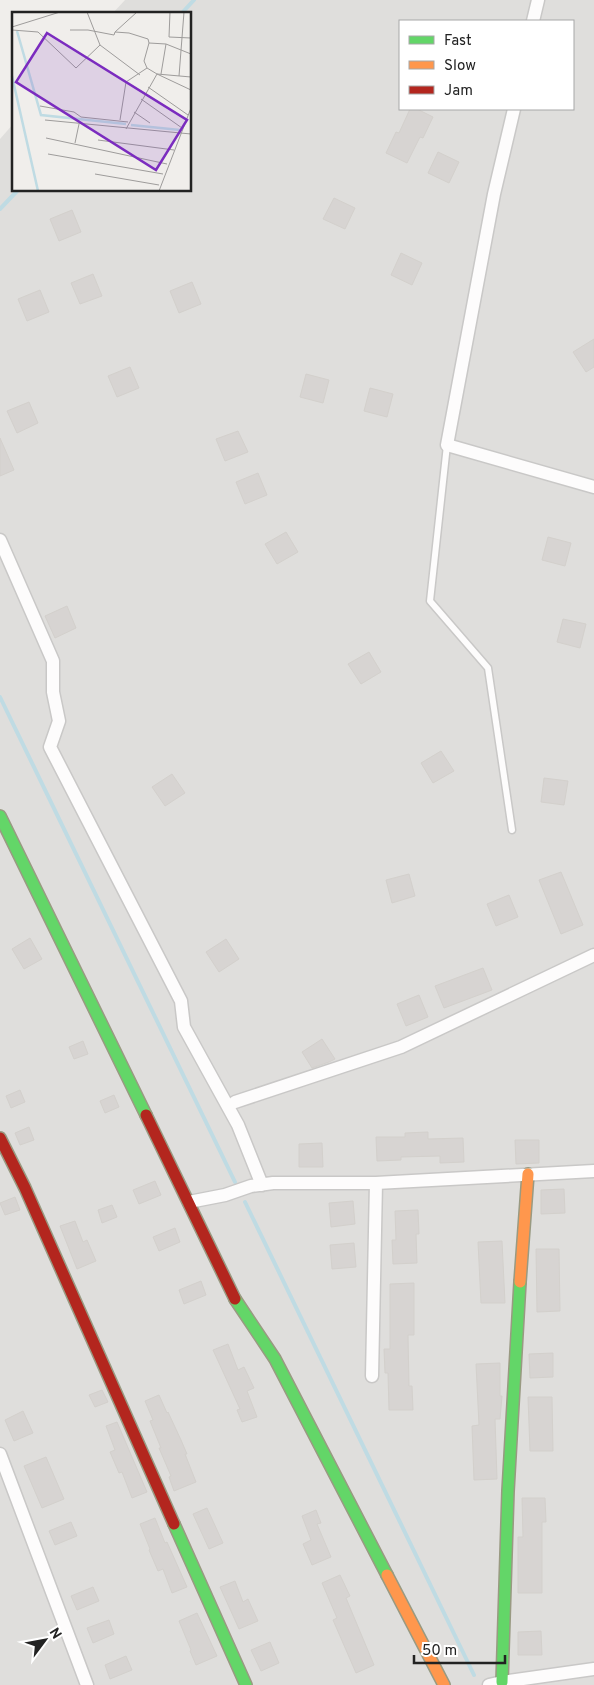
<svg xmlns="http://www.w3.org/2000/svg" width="594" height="1685" viewBox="0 0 594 1685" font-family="Overpass,sans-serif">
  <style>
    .residential { fill: #dfdedc; fill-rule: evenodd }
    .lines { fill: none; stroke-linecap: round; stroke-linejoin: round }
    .stream { stroke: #bfdbe3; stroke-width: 4 }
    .building { fill: #d7d4d2; stroke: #d3d0cc }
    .lane-casing { stroke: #c9c8c7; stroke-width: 9 }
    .street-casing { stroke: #c9c8c7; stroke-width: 15 }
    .fast-casing { stroke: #999a82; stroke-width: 14 }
    .slow-casing { stroke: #999a82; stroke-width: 14 }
    .jam-casing { stroke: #999a82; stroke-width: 14 }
    .lane { stroke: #fdfcfc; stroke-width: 6 }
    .street { stroke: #fdfcfc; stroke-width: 12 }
    .fast { stroke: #63d668; stroke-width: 11 }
    .slow { stroke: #ff974d; stroke-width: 11 }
    .jam { stroke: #b3261e; stroke-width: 11 }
    .inset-river { fill: none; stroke: #bfdbe3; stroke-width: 2.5 }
    .inset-road { fill: none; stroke: #9e9c9b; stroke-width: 1 }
    .view { fill: #7b2cbf; fill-opacity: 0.15; stroke: #7b2cbf; stroke-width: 2.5 }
    .inset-edge { fill: none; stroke: #222; stroke-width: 2.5 }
  </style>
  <rect width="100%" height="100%" fill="#f0eeeb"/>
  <path class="residential" d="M 125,0 L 594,0 L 594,1685 L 0,1685 L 0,139 L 14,123 L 14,190 L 190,190 L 190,14 L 112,14 ZM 400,21 L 573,21 L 573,109 L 400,109 Z"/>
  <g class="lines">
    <path class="stream" d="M 181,14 L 194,0
      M 0,209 L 18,190
      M 0,697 L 235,1182
      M 245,1202 L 474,1675"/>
  </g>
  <path class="building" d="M 410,109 L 417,109 L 433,117 L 423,138 L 420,137 L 407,163 L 386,153 L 396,132 L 399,133 Z
    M 438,152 L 459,162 L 449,183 L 428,173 Z
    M 334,198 L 355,208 L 345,229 L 323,219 Z
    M 72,210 L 81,232 L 59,241 L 50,219 Z
    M 401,253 L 422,263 L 412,285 L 391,275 Z
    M 93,274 L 102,296 L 80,304 L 71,283 Z
    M 192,282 L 201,304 L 179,313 L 170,291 Z
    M 40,290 L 49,312 L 27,321 L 18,299 Z
    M 594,339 L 594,367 L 586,372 L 573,352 Z
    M 130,367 L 139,388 L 117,397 L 108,376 Z
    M 306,374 L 329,380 L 323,403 L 300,397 Z
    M 370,388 L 393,394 L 387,417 L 364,411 Z
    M 29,402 L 38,423 L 17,433 L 7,411 Z
    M 238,431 L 248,452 L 225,461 L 216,439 Z
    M 0,438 L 14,470 L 0,476 Z
    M 258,473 L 267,495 L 245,504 L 236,482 Z
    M 286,532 L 298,552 L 277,564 L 265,544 Z
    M 548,537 L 571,543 L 565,566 L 542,560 Z
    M 67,606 L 76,628 L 55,638 L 45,616 Z
    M 563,619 L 586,624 L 580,648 L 557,642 Z
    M 369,652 L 381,672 L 361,684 L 348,664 Z
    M 441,751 L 454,771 L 433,783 L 421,763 Z
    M 172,774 L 185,793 L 165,806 L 152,787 Z
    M 544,778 L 568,781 L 564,805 L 541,802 Z
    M 561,872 L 583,925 L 561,934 L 539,880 Z
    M 409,874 L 415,896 L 392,903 L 386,880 Z
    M 509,895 L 518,917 L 496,926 L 487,904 Z
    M 30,938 L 42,959 L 24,969 L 12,949 Z
    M 226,939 L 239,959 L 219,972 L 206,952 Z
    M 483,968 L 492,990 L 444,1008 L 435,986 Z
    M 419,995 L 428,1017 L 406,1026 L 397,1004 Z
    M 322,1039 L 335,1059 L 329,1062 L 312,1068 L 302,1052 Z
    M 83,1041 L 88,1054 L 74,1059 L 69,1047 Z
    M 20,1090 L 25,1102 L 11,1108 L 6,1096 Z
    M 114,1095 L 119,1107 L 105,1113 L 100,1101 Z
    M 29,1127 L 34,1140 L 20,1145 L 15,1133 Z
    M 428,1132 L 428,1139 L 463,1138 L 464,1162 L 440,1163 L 440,1156 L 401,1157 L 401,1160 L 377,1161 L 376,1137 L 405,1137 L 405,1133 Z
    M 515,1140 L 539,1140 L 539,1163 L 516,1164 Z
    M 322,1143 L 323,1167 L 299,1167 L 299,1144 Z
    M 155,1181 L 161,1195 L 139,1204 L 133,1190 Z
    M 564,1189 L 565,1213 L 541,1214 L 541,1190 Z
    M 15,1197 L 20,1210 L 5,1215 L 0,1203 Z
    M 353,1201 L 355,1224 L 331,1227 L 329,1203 Z
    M 112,1205 L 117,1217 L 102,1223 L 98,1210 Z
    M 418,1210 L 419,1234 L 416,1234 L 417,1263 L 393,1264 L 392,1240 L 396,1240 L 395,1211 Z
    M 75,1221 L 83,1242 L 87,1240 L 96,1261 L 77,1269 L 60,1226 Z
    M 175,1228 L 180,1242 L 159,1251 L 153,1237 Z
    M 502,1241 L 505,1303 L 481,1303 L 478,1242 Z
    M 354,1243 L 356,1267 L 332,1269 L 330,1245 Z
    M 536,1249 L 559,1249 L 560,1311 L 537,1312 Z
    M 201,1281 L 206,1295 L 184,1304 L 179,1290 Z
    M 414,1283 L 414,1335 L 408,1335 L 409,1386 L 412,1386 L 413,1410 L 389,1410 L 388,1373 L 385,1373 L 384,1349 L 390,1349 L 390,1284 Z
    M 228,1344 L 238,1370 L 244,1367 L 254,1388 L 247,1391 L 257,1417 L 242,1422 L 237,1410 L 240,1409 L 213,1350 Z
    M 553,1353 L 553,1377 L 530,1378 L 529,1354 Z
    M 500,1363 L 500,1396 L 502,1396 L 500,1419 L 495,1419 L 497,1479 L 474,1480 L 472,1426 L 479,1425 L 476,1364 Z
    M 102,1390 L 108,1402 L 95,1407 L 89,1395 Z
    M 159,1395 L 167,1413 L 168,1412 L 181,1440 L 187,1454 L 185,1454 L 196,1482 L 174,1491 L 169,1477 L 171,1476 L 159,1448 L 161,1448 L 150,1421 L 153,1420 L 145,1401 Z
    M 528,1397 L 552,1397 L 553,1451 L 530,1451 Z
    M 23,1411 L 33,1433 L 14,1441 L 5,1420 Z
    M 117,1422 L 147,1492 L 132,1498 L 122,1472 L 119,1473 L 110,1452 L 115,1450 L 106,1426 Z
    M 46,1457 L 64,1499 L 42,1508 L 24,1466 Z
    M 522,1498 L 545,1498 L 546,1522 L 542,1522 L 542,1593 L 518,1593 L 518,1537 L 523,1537 Z
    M 207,1508 L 223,1543 L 209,1549 L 193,1514 Z
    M 316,1510 L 321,1523 L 317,1524 L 331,1557 L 312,1565 L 303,1544 L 311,1540 L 302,1516 Z
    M 155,1518 L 165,1543 L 167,1542 L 187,1587 L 172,1593 L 163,1569 L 158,1571 L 149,1550 L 150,1549 L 140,1524 Z
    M 71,1522 L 77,1536 L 55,1545 L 49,1531 Z
    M 340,1575 L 350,1596 L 346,1598 L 374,1665 L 356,1673 L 333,1620 L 337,1618 L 322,1583 Z
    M 235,1581 L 243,1602 L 248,1599 L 258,1621 L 239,1629 L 220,1587 Z
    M 93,1587 L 99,1601 L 77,1610 L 71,1596 Z
    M 197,1613 L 217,1656 L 196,1665 L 190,1651 L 191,1650 L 179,1621 Z
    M 109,1620 L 114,1634 L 93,1643 L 87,1628 Z
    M 541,1631 L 542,1655 L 518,1655 L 518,1632 Z
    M 270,1642 L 279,1663 L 261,1671 L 251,1650 Z
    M 126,1656 L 132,1670 L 110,1679 L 105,1665 Z"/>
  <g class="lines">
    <g class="lane-casing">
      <path id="lane" d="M 447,445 L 430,601 L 488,668 L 512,830"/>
    </g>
    <g class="street-casing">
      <path id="street" d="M 533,21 L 538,0
        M 514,109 L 494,194 L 447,445 L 594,487
        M 0,540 L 53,661 L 53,692 L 59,721 L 50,747 L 181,1001 L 184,1027 L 238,1125 L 262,1185
        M 235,1102 L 401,1047 L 594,955
        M 189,1202 L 225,1195 L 251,1186 L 273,1183 L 376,1183 L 594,1171
        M 372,1376 L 376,1183
        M 0,1454 L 87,1685
        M 489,1685 L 502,1682 L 594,1669"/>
    </g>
    <g class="fast-casing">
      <path id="fast" d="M 0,816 L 146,1115
        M 235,1299 L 275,1359 L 387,1575
        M 174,1524 L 246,1685
        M 502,1682 L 508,1491 L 520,1282"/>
    </g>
    <g class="slow-casing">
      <path id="slow" d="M 520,1282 L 528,1174
        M 387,1575 L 444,1685"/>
    </g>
    <g class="jam-casing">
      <path id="jam" d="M 146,1115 L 235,1299
        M 0,1138 L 25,1188 L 174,1524"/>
    </g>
    <use href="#lane" class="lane"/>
    <use href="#street" class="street"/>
    <use href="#fast" class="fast"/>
    <use href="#slow" class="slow"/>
    <use href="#jam" class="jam"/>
  </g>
  <g transform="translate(12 12)">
    <rect width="179" height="179" fill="#f0eeeb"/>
    <path class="inset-river" d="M 5,19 L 29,103 L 114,112M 0,64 L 26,179M 119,113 L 168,118"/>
    <path class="inset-road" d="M 75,0 L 88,33 L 128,63M 158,0 L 157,25 L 179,26M 0,15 L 48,0M 0,18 L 26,20 L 64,56 L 88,33M 58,18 L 76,18 L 102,23 L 103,20 L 117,21 L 136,27 L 137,31 L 154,32 L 179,42M 103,20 L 125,0M 135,56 L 145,62 L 179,65M 149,62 L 154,32M 167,64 L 172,0M 136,75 L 176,103M 129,87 L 170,116M 28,94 L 62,100 L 69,105 L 116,110M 122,100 L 138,111M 33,108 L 179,122M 108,108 L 114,70 L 135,56 L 132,49 L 137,31M 114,117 L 145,62 L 179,78M 34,126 L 155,152M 86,128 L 162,138M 63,131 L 67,112M 36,142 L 151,162M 83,162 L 147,173M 147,179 L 179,96"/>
    <path class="view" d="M 35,21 L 175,108 L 144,158 L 4,70 Z"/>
    <rect width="179" height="179" class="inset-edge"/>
  </g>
  <rect x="399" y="20" width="175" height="90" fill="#ffffff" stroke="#a7a7a7"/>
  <rect x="409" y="36" width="25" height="8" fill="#63d668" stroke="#a7a7a7"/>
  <text x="444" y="45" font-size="15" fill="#222222">Fast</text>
  <rect x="409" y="61" width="25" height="8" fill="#ff974d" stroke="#a7a7a7"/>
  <text x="444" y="70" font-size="15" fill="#222222">Slow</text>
  <rect x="409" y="86" width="25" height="8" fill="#b3261e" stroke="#a7a7a7"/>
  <text x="444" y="95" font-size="15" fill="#222222">Jam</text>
  <g transform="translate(45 1640) rotate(58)" stroke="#ffffff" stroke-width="4" paint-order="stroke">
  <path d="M0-4L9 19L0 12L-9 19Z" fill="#222222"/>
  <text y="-8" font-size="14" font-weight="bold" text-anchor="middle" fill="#222222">N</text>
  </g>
  <path d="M414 1655v8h91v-8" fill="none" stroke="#222222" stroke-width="2.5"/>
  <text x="422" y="1655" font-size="15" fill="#222222" stroke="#ffffff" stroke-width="4" paint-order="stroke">50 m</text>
</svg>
